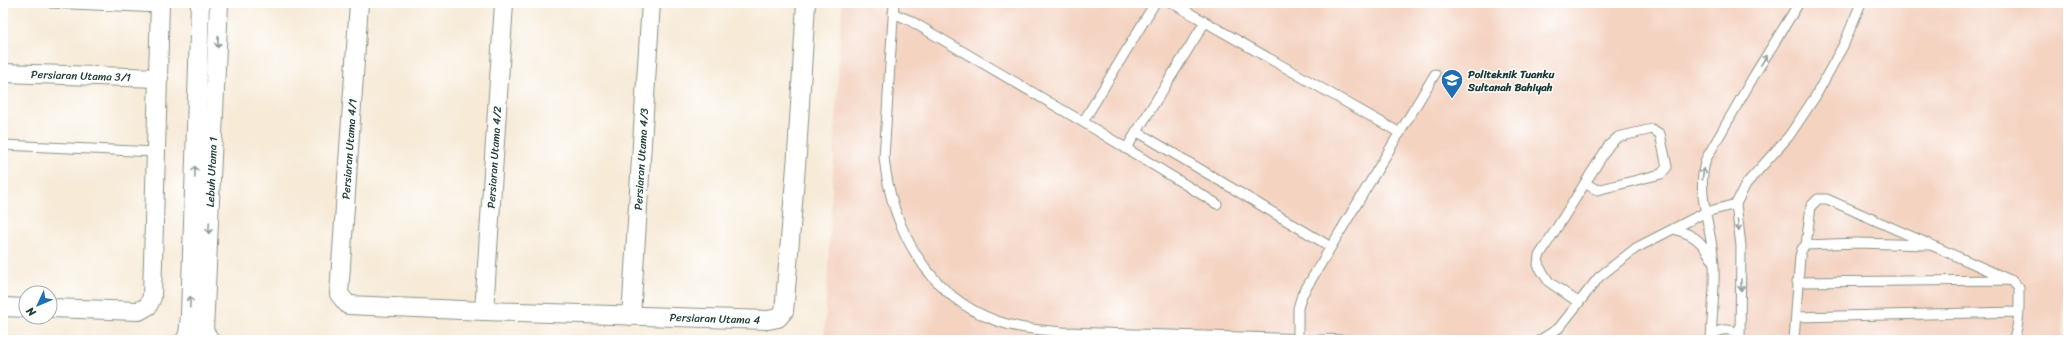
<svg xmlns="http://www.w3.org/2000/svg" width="2071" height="343" viewBox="0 0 2071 343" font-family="Sriracha,sans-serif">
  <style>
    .built { fill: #f4d3c1 }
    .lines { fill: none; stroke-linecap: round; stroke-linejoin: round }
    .service-casing { stroke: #8b9486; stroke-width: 11 }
    .minor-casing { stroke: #8b9486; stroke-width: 20 }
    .service { stroke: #fff; stroke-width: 9 }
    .minor { stroke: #fff; stroke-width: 18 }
    .oneway { stroke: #8f9e9a }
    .labels { text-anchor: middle; stroke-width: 3; stroke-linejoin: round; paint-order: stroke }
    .poi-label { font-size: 11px; font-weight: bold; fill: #1f3d34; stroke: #fff; text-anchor: start }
    .street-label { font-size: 11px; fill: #1f3d34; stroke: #fff }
  </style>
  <rect width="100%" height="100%" fill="#fff"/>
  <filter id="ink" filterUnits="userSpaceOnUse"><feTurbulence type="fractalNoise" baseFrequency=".025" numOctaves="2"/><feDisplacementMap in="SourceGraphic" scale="8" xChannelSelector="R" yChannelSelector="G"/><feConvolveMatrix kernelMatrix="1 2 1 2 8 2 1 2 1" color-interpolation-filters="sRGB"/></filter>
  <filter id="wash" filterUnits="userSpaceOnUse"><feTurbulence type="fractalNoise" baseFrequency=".012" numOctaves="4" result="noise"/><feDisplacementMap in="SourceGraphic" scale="16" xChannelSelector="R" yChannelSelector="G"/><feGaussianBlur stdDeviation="0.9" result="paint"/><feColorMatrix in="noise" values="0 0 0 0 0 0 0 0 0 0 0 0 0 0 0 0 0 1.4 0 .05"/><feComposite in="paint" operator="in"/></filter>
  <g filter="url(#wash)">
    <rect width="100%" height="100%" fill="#f7ebd8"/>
    <path class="built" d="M 842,3 L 2068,3 L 2068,196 L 2062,340 L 824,340 Z"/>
  </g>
  <g filter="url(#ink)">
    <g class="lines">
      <g class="service-casing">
        <path id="service" d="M 51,3 L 160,8
          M 894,3 L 884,157 C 891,227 928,297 997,321 C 1019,329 1041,330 1063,332 L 1349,340
          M 1172,3 L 1400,133
          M 893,13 L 909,20 L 1083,122 L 1217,204
          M 1083,122 L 1155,3
          M 1136,131 L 1331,247
          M 3,145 L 156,152
          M 1126,149 L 1205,22
          M 1736,204 L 1741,246 L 1740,340
          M 1674,229 C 1694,235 1701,240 1711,258
          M 1806,245 L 1811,206 L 1818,199 L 1827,199 L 2008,279
          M 1797,282 L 2011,280 L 2019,288 C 2019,305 2020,325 2013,340
          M 1578,302 L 1549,282 L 1538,265 L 1539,256 L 1609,145 L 1618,137 L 1652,129 L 1660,134 L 1667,167 L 1661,174 L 1597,190 L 1585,183
          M 1796,317 L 2019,312
          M 1711,336 C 1720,329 1726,328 1737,332 L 1740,340
          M 1298,337 L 1298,308 L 1302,295 L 1435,74
          M 1540,340 L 1559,328 L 1566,319 L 1599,277 L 1636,248 L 1706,212 L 1736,204 L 1746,184 L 1789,136 L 1815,97 L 1844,44 L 1861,3
          M 1711,340 C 1712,315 1715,290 1714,266 C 1713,230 1695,194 1706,159 L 1755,74 L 1799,3
          M 1794,340 L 1800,256 L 1802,249 L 1806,245 L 1857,243 L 1929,245"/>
      </g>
      <g class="minor-casing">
        <g id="minor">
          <path id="s1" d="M 359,3 L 339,294 L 348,305 L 484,311 L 768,320 L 778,318 L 784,311 L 785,301 L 797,154 L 806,3"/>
          <path id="s2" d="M 3,73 L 159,78"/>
          <path d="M 3,307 L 26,308"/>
          <path d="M 50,308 L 139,311 L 148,306 L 152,297 L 160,3"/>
          <path id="s3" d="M 484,311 L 504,3"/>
          <path id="s4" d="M 631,316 L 651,3"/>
          <path d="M 185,340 L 188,335 L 190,315 L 200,3"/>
          <path id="s5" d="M 210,340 L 204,331 L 219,3"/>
        </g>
      </g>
      <use href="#service" class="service"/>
      <use href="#minor" class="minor"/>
    </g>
    <defs><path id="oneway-shaft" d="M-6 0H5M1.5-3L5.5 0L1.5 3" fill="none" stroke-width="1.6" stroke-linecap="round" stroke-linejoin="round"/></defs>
    <g class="oneway">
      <use href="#oneway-shaft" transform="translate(218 42) rotate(92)"/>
      <use href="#oneway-shaft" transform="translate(1764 60) rotate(-58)"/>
      <use href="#oneway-shaft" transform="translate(195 172) rotate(-88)"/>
      <use href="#oneway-shaft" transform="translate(1703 174) rotate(-84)"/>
      <use href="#oneway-shaft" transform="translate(1738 225) rotate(84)"/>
      <use href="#oneway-shaft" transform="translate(209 228) rotate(93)"/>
      <use href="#oneway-shaft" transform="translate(1741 285) rotate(90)"/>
      <use href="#oneway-shaft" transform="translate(190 302) rotate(-88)"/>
    </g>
  </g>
  <defs>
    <g id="university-pin" transform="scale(1.15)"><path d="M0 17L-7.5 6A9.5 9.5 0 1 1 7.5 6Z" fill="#1f6fb2" stroke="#fff"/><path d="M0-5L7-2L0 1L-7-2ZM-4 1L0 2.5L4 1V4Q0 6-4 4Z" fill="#fff"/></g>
  </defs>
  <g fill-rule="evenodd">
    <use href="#university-pin" x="1452" y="80"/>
  </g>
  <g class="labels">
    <g class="poi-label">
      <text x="1468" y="78">Politeknik Tuanku<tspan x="1468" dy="13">Sultanah Bahiyah</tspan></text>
    </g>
    <g class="street-label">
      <text dy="4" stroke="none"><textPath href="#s2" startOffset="78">Persiaran Utama 3/1</textPath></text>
      <text transform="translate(349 149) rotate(-86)" y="4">Persiaran Utama 4/1</text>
      <text dy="4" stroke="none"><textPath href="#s3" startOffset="154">Persiaran Utama 4/2</textPath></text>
      <text dy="4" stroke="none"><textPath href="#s4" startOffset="157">Persiaran Utama 4/3</textPath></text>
      <text dy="4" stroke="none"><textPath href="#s5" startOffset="170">Lebuh Utama 1</textPath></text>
      <text dy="4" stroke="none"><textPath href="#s1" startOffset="673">Persiaran Utama 4</textPath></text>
    </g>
  </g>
  <rect width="2071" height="343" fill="none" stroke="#fff" stroke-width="16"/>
  <g transform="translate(38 305) rotate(226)"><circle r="19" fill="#ffffff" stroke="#a5b1ae"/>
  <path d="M0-3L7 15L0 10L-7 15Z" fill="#1f6fb2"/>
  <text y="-6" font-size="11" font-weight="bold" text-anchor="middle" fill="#1f3d34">N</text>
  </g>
</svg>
